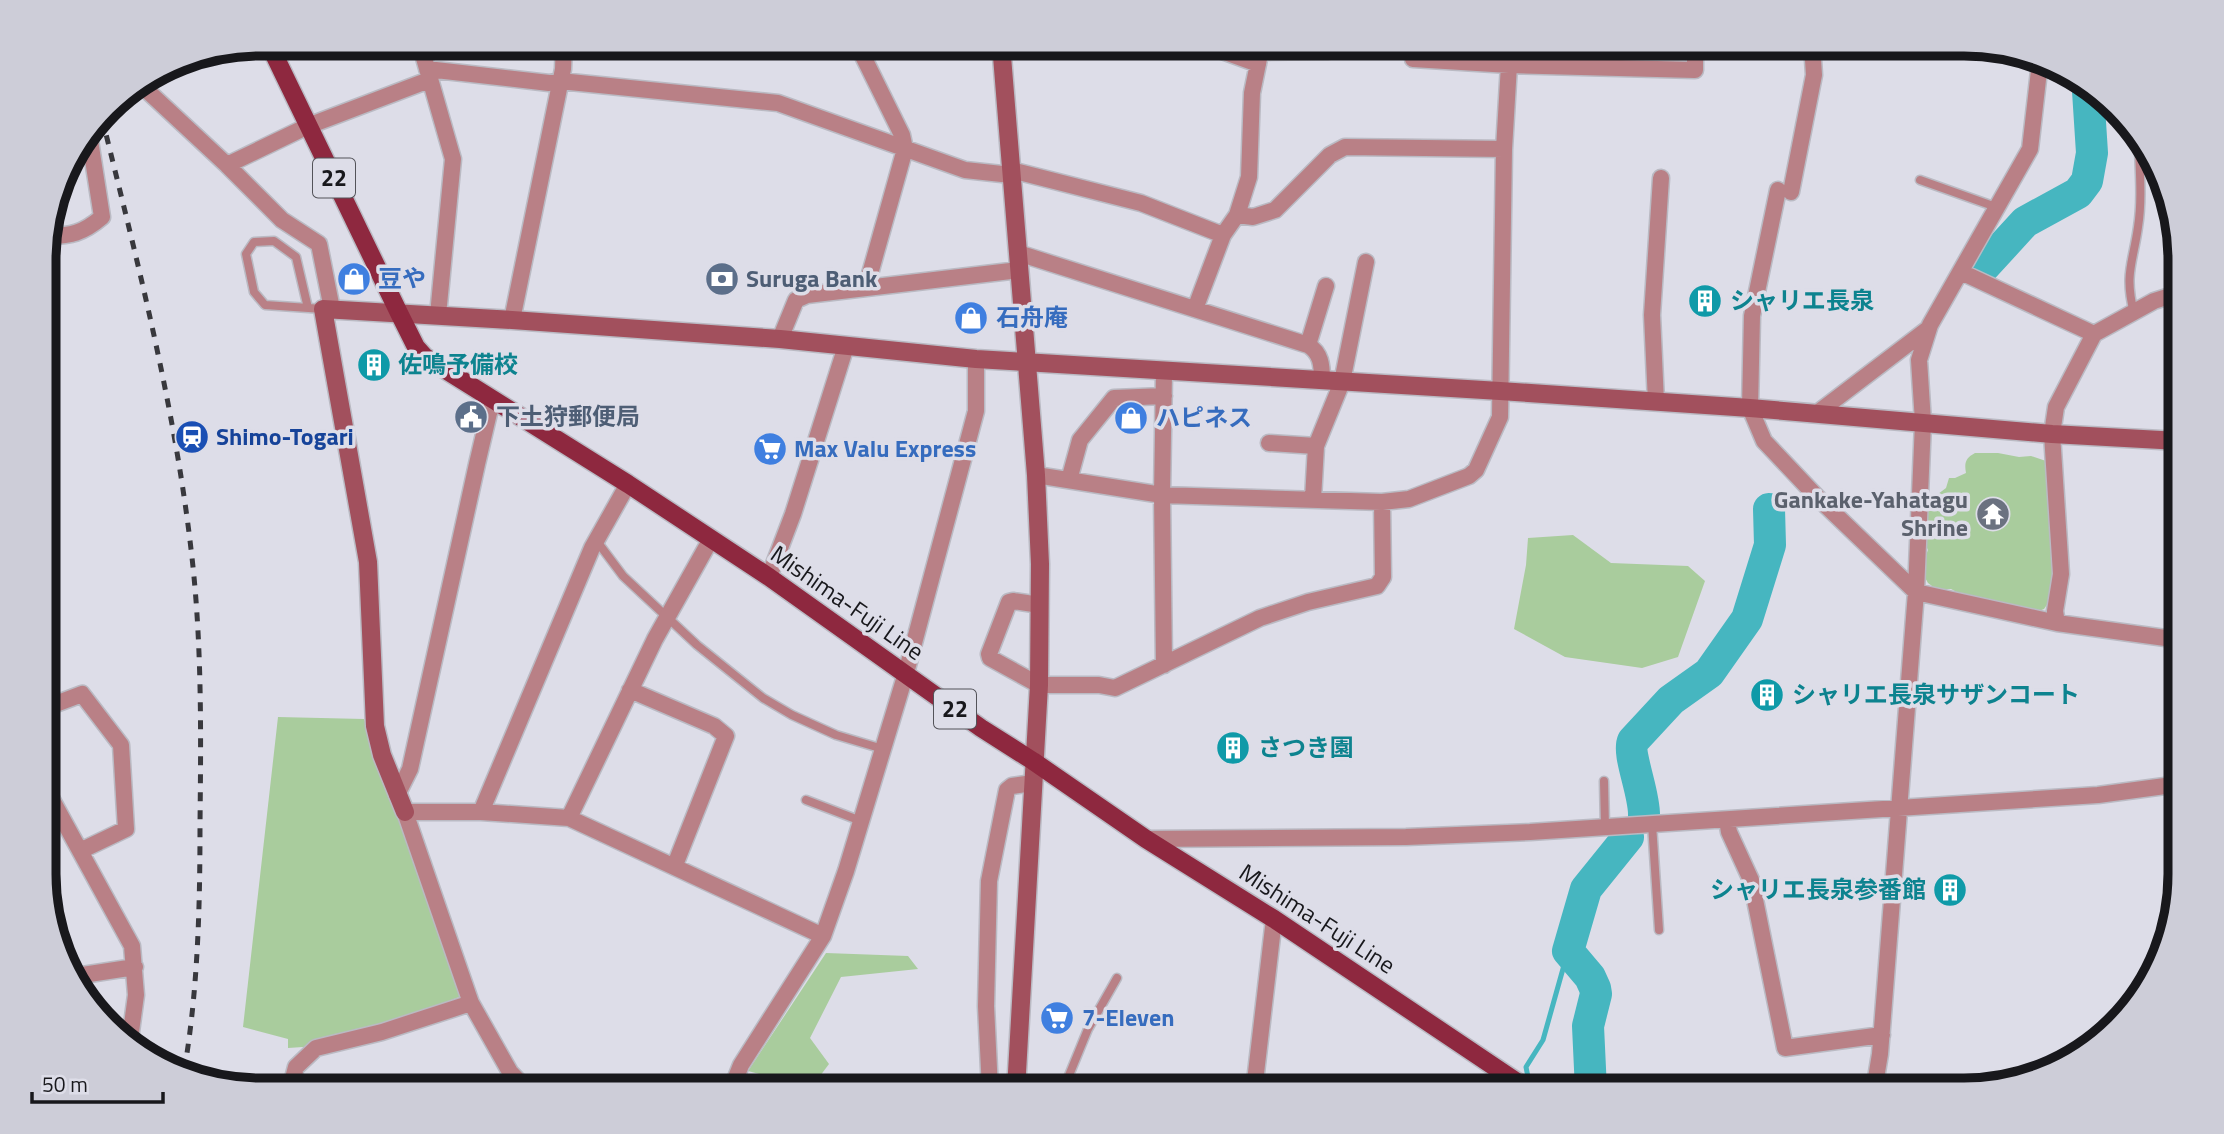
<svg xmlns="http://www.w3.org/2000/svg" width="2224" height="1134" viewBox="0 0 2224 1134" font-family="'Titillium Web','Noto Sans JP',sans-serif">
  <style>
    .green { fill: #a9cc9d }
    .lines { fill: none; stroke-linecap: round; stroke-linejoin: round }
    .stream { stroke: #46b6c0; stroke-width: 5 }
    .river { stroke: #46b6c0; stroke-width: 32 }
    .lane-casing { stroke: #babac3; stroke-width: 11 }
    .street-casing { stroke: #babac3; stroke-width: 19 }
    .secondary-casing { stroke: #babac3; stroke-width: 21 }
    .primary-casing { stroke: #babac3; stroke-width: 21 }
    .lane { stroke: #b98086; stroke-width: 8 }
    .street { stroke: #b98086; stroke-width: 16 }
    .secondary { stroke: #a2505d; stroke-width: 18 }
    .primary { stroke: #8e283f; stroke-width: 18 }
    .rail { stroke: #38383d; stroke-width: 5; stroke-dasharray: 9 9; stroke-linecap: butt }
    .labels { text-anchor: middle; stroke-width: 7; stroke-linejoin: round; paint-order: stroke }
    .shield { fill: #dddde8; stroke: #535359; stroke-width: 2 }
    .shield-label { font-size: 23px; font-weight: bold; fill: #18181c }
    .shop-label { font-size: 24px; font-weight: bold; fill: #366cbe; stroke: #dddde8; text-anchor: start }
    .service-label { font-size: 24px; font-weight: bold; fill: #4e5e75; stroke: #dddde8; text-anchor: start }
    .culture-label { font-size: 24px; font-weight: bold; fill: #0d838f; stroke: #dddde8; text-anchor: start }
    .transit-label { font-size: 24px; font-weight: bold; fill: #164399; stroke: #dddde8; text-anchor: start }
    .worship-label { font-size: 24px; font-weight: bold; fill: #5b616d; stroke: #dddde8; text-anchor: end }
    .street-label { font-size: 24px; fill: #18181c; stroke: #dddde8 }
    .rim { fill: none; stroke: #18181c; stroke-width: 9 }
  </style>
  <rect width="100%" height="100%" fill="#dddde8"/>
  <path class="green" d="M 1975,453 L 1998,453 L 2019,457 L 2031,456 L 2046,461 L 2046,475 L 2053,487 L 2055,561 L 2052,576 L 2055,593 L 2044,609 L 2036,612 L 1966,597 L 1951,589 L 1936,589 L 1928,583 L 1923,574 L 1922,566 L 1928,550 C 1921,536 1920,510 1928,496 L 1934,497 L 1946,488 L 1949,478 L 1955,478 L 1966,473 C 1964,462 1966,458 1975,453 Z
    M 1573,535 L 1611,563 L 1688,566 L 1705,581 L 1678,657 L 1642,668 L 1565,657 L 1514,629 L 1526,565 L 1528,538 Z
    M 278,717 L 364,719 L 462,996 L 333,1045 L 288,1048 L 288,1039 L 243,1027 Z
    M 826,953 L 908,956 L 918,969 L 841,977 L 810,1038 L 829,1064 L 811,1088 L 748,1071 Z"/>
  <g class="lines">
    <path class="stream" d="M 1547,1090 L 1528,1077 L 1526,1067 L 1543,1040 L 1568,951"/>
    <path class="river" d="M 1981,270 L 2025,222 L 2078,193 L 2087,181 L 2092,153 L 2088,91
      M 1644,816 C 1645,794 1627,754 1633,741 L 1671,700 L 1709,673 L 1747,619 L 1770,545 L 1769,509
      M 1591,1090 L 1588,1026 L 1596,994 L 1595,988 L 1590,977 L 1568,951 L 1586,889 L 1628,837"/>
    <g class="lane-casing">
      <path id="lane" d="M 1920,180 L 1996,207
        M 308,308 L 296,257 L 274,241 L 254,242 L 246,254 L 254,292 L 265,305 L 323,309
        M 2134,313 C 2124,274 2133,263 2138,227 C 2142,202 2140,175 2139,150
        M 596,540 L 623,576 L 697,645 L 763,698 L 792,715 L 836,735 L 883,749
        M 1604,781 L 1605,827
        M 806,800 L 861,821
        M 1652,824 L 1659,930
        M 1063,1090 L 1088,1029 L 1117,978"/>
    </g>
    <g class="street-casing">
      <path id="street" d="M 420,44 L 453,159 L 438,315
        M 857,44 L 902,135 L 905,149 L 866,288
        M 1203,44 L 1258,64
        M 1413,44 L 1413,59 L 1509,65 L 1695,70 L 1695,44
        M 1260,52 L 1328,51
        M 427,69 L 549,83 L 560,81 L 778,103 L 965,170 L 1011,175
        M 140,84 L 227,165 L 282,220 L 319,244 L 332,309
        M 227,165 L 308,126 L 429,80
        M 1011,170 L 1141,203 L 1223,235
        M 1778,190 L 1752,316 L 1750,408 L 1764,441 L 1817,497 L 1916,592 L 2057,623 L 2180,640
        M 1791,192 L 1814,75 L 1812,44
        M 1237,215 L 1253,217 L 1275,210 L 1330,155 L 1345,147 L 1504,149
        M 46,237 C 72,235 82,234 102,217 L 89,134
        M 1018,253 L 1308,345 C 1321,353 1322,365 1322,380
        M 1961,272 L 2094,334
        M 1195,309 L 1223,235 L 1237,215 L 1249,177 L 1252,93 L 1262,44
        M 512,320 L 563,69 L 564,44
        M 780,339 L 796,300 L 807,295 L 1019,270
        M 1308,345 L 1326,286
        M 1164,372 L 1162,495 L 1164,665
        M 1656,402 L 1652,315 L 1661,178
        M 1816,414 L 1929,328
        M 1269,443 L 1316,446
        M 1036,475 L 1162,495 L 1382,502 L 1409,499 L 1469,476 L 1476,470 L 1500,417 L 1504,149 L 1509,65
        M 1069,480 L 1080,440 L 1114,398 L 1164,396
        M 1313,499 L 1316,446 L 1342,382 L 1366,262
        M 769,577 L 793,514 L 846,346
        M 1040,605 L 1013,601 L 1009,602 L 989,654 L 990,658 L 1039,685 L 1099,685 L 1115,688 L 1260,618 L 1308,602 L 1377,586 L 1383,577 L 1382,502
        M 2057,623 L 2055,611 L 2061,574 L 2052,434 L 2056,407 L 2094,334 L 2154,301 L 2179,293
        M 630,690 L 714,726 L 726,736 L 675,865
        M 45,708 L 82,694 L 121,745 L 126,829 L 80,851
        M 45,787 L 132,946 L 136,995 L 130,1039
        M 397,795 L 410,769 L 477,464 L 489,413 L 495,400
        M 481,812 L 592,548 L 628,484
        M 569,818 L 655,639 L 711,539
        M 1727,820 L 1729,832 L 1751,880 L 1785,1048 L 1882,1035
        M 1146,839 L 1406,837 L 1530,832 L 2098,795 L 2180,784
        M 76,976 L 135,967
        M 290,1090 L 296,1067 L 316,1048 L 382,1032 L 471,1003
        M 527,1090 L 510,1072 L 471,1003 L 405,812 L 481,812 L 569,818 L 823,936
        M 731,1090 L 741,1065 L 823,936 L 846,871 L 906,673 L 976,411 L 976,359
        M 990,1090 L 986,1006 L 989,881 L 1007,790 L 1012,786 L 1033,783
        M 1254,1090 L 1274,919
        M 1874,1090 L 1880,1054 L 1916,592 L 1923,422 L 1919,360 L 1930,325 L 2030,149 L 2040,62"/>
    </g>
    <g class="secondary-casing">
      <path id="secondary" d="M 1001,44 L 1036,475 L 1040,564 L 1039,685 L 1016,1090
        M 405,812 L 382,755 L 375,726 L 368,562 L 323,309 L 512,320 L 780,339 L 976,359 L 1500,391 L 1750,408 L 2052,434 L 2179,441"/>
    </g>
    <g class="primary-casing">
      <path id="primary" d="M 269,44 L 399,313 L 416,347 L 425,357 L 628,484 L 769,577 L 981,728 L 1033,761 L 1146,839 L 1274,919 L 1529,1090"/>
    </g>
    <use href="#lane" class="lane"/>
    <use href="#street" class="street"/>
    <use href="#secondary" class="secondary"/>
    <use href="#primary" class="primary"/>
    <path class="rail" d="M 102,118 C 137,260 174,403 191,549 C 202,640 201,732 200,824 C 200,907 198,990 184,1072"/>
  </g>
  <defs>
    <g id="shop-disc" transform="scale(1.75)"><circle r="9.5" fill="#3f7fe0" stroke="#dddde8"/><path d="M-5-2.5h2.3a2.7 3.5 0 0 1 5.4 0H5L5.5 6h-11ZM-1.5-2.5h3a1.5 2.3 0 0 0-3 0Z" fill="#fff"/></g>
    <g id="bank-disc" transform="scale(1.75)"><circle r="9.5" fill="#5c6f8a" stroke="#dddde8"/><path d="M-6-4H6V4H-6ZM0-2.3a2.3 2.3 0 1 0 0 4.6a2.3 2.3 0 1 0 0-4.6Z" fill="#fff"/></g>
    <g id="building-disc" transform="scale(1.75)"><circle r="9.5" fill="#0f9aa8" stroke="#dddde8"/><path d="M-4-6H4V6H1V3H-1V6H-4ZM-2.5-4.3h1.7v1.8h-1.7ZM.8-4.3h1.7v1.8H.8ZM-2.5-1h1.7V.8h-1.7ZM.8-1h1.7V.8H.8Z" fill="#fff"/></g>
    <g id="civic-disc" transform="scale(1.75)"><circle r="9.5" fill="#5c6f8a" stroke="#dddde8"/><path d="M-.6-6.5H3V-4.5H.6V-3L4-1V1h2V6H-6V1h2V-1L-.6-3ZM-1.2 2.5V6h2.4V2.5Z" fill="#fff"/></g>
    <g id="station-disc" transform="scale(1.75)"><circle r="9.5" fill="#1a4fb4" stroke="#dddde8"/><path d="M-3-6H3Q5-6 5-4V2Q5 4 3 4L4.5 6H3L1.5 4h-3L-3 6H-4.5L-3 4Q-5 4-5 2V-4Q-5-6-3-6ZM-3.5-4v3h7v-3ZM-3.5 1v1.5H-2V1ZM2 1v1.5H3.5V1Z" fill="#fff"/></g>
    <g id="supermarket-disc" transform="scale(1.75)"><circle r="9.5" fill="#3f7fe0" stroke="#dddde8"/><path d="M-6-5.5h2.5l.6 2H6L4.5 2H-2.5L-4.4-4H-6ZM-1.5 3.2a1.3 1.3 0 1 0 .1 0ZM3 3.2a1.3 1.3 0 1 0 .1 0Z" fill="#fff"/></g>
    <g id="temple-disc" transform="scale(1.75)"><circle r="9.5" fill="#6b7280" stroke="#dddde8"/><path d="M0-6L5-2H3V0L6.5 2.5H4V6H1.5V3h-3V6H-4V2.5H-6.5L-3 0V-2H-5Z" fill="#fff"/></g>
  </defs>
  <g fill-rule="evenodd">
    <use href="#shop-disc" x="354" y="279"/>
    <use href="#bank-disc" x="722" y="279"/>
    <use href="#building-disc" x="1705" y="301"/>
    <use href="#shop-disc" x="971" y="318"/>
    <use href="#building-disc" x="374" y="365"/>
    <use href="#civic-disc" x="471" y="417"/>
    <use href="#shop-disc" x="1131" y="418"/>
    <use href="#station-disc" x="192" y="437"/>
    <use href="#supermarket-disc" x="770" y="449"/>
    <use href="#temple-disc" x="1993" y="514"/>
    <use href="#building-disc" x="1767" y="695"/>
    <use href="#building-disc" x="1233" y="748"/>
    <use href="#building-disc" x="1950" y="890"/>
    <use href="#supermarket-disc" x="1057" y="1018"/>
  </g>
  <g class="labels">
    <g class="shield">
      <rect x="313" y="158.5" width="42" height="39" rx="5"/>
      <rect x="934" y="689.5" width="42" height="39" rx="5"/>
    </g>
    <g class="shield-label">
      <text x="334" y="186">22</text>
      <text x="955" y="717">22</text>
    </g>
    <g class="shop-label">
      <text x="378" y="287">豆や</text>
      <text x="996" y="326">石舟庵</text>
      <text x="1156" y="426">ハピネス</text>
      <text x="794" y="457">Max Valu Express</text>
      <text x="1082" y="1026">7-Eleven</text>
    </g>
    <g class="service-label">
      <text x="746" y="287">Suruga Bank</text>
      <text x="496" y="425">下土狩郵便局</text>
    </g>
    <g class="culture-label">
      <text x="1730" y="309">シャリエ長泉</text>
      <text x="398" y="373">佐鳴予備校</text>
      <text x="1792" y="703">シャリエ長泉サザンコート</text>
      <text x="1258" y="756">さつき園</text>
      <text x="1926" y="898" text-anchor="end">シャリエ長泉参番館</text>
    </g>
    <g class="transit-label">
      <text x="216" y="445">Shimo-Togari</text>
    </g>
    <g class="worship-label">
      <text x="1968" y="508">Gankake-Yahatagu<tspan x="1968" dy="28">Shrine</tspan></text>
    </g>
    <g class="street-label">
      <text transform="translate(847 603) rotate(35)" y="8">Mishima-Fuji Line</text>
      <text transform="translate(1317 919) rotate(33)" y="8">Mishima-Fuji Line</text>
    </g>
  </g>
  <path d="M0 0H2224V1134H0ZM260 56H1964A204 204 0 0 1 2168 260V874A204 204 0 0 1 1964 1078H260A204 204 0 0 1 56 874V260A204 204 0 0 1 260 56Z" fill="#cdcdd8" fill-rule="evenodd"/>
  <path class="rim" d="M260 56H1964A204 204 0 0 1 2168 260V874A204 204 0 0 1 1964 1078H260A204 204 0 0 1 56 874V260A204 204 0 0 1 260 56Z"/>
  <path d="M32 1092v10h131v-10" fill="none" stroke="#18181c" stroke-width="3.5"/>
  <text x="42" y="1092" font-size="21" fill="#18181c" stroke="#dddde8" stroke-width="5" paint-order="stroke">50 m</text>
</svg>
